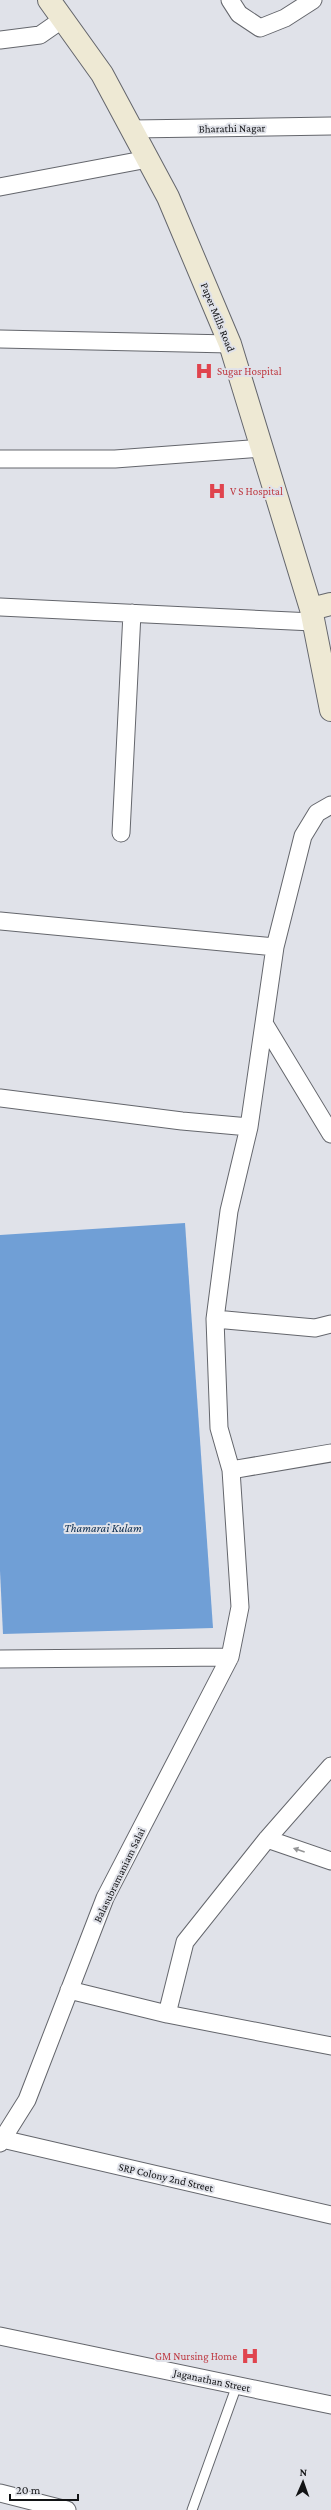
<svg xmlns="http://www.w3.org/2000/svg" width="331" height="2510" viewBox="0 0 331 2510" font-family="'Crimson Pro',serif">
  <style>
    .water { fill: #709fd6 }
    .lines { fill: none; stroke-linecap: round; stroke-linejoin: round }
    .service-casing { stroke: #64666c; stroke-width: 11 }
    .minor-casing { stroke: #64666c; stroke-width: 19 }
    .secondary-casing { stroke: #64666c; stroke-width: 24 }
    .service { stroke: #fff; stroke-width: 9 }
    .minor { stroke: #fff; stroke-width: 17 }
    .secondary { stroke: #eee9d4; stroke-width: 22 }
    .oneway { fill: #949596 }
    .labels { text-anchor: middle; stroke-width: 4; stroke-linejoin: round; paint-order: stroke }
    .street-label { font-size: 11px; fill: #121315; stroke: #e0e2e9 }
    .health-label { font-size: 11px; fill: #be3a42; stroke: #e0e2e9; text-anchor: start }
    .water-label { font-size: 12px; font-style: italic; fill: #082a4d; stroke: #e0e2e9 }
  </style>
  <rect width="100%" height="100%" fill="#e0e2e9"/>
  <path class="water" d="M 185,1223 L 213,1628 L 3,1634 L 0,1571 L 0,1235 Z"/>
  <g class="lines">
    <g class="service-casing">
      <path id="service" d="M 192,2510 L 237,2385"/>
    </g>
    <g class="minor-casing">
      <path id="minor" d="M 230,0 L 239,14 L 260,28 L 285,18 L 313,0
        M 0,40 L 40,35 L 63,19
        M 132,129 L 331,126
        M 0,187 L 148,159
        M 0,339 L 230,344
        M 0,459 L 115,459 L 262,448
        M 0,607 L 313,622
        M 121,833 L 132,613
        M 0,921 L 275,947
        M 265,1025 L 331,1134
        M 0,1098 L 182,1121 L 249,1127
        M 215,1319 L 315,1328 L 331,1324
        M 231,1470 L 219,1428 L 215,1319 L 229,1211 L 249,1127 L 275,947 L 303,836 L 317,813 L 331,805
        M 0,1659 L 230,1657 L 240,1607 L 231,1470 L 331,1453
        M 331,1766 L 267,1839 L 185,1942 L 167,2014 L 331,2046
        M 267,1839 L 331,1861
        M 69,1990 L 167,2014
        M 2,2139 L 331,2215
        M 0,2143 L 27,2100 L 105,1898 L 230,1657
        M 0,2336 L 331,2405
        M 0,2493 L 67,2510"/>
    </g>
    <g class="secondary-casing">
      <path id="secondary" d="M 49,0 L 102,74 L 168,197 L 230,344 L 311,609 L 331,710
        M 311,609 L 331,604"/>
    </g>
    <use href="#service" class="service"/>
    <use href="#minor" class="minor"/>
    <use href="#secondary" class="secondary"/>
  </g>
  <defs><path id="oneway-solid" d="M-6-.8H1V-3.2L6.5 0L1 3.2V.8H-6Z"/></defs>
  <use class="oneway" href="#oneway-solid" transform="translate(299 1850) rotate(-161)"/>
  <defs>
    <g id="hospital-bare" transform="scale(1.38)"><path d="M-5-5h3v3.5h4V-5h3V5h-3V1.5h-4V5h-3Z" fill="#e0444e" stroke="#e0e2e9" stroke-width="2.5" paint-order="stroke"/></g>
  </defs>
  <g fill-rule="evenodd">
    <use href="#hospital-bare" x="204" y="371"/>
    <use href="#hospital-bare" x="217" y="491"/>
    <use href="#hospital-bare" x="250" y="2356"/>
  </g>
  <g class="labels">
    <g class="street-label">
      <text transform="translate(232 128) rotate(-1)" y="4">Bharathi Nagar</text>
      <text transform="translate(218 317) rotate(68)" y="4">Paper Mills Road</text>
      <text transform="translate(119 1875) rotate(-64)" y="4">Balasubramaniam Salai</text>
      <text transform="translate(166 2177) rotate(13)" y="4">SRP Colony 2nd Street</text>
      <text transform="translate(212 2380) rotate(12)" y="4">Jaganathan Street</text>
    </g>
    <g class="health-label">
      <text x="217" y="375">Sugar Hospital</text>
      <text x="230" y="495">V S Hospital</text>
      <text x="237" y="2360" text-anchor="end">GM Nursing Home</text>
    </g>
    <g class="water-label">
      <text x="103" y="1532">Thamarai Kulam</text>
    </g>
  </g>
  <g transform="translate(303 2482) rotate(2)" stroke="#e0e2e9" stroke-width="3" paint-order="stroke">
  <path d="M0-3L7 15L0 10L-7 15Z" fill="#121315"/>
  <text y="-6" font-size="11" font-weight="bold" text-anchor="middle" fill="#121315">N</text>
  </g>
  <path d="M10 2494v6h68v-6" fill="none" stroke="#121315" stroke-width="2"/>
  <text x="16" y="2494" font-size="12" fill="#121315" stroke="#e0e2e9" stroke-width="3" paint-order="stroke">20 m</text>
</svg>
